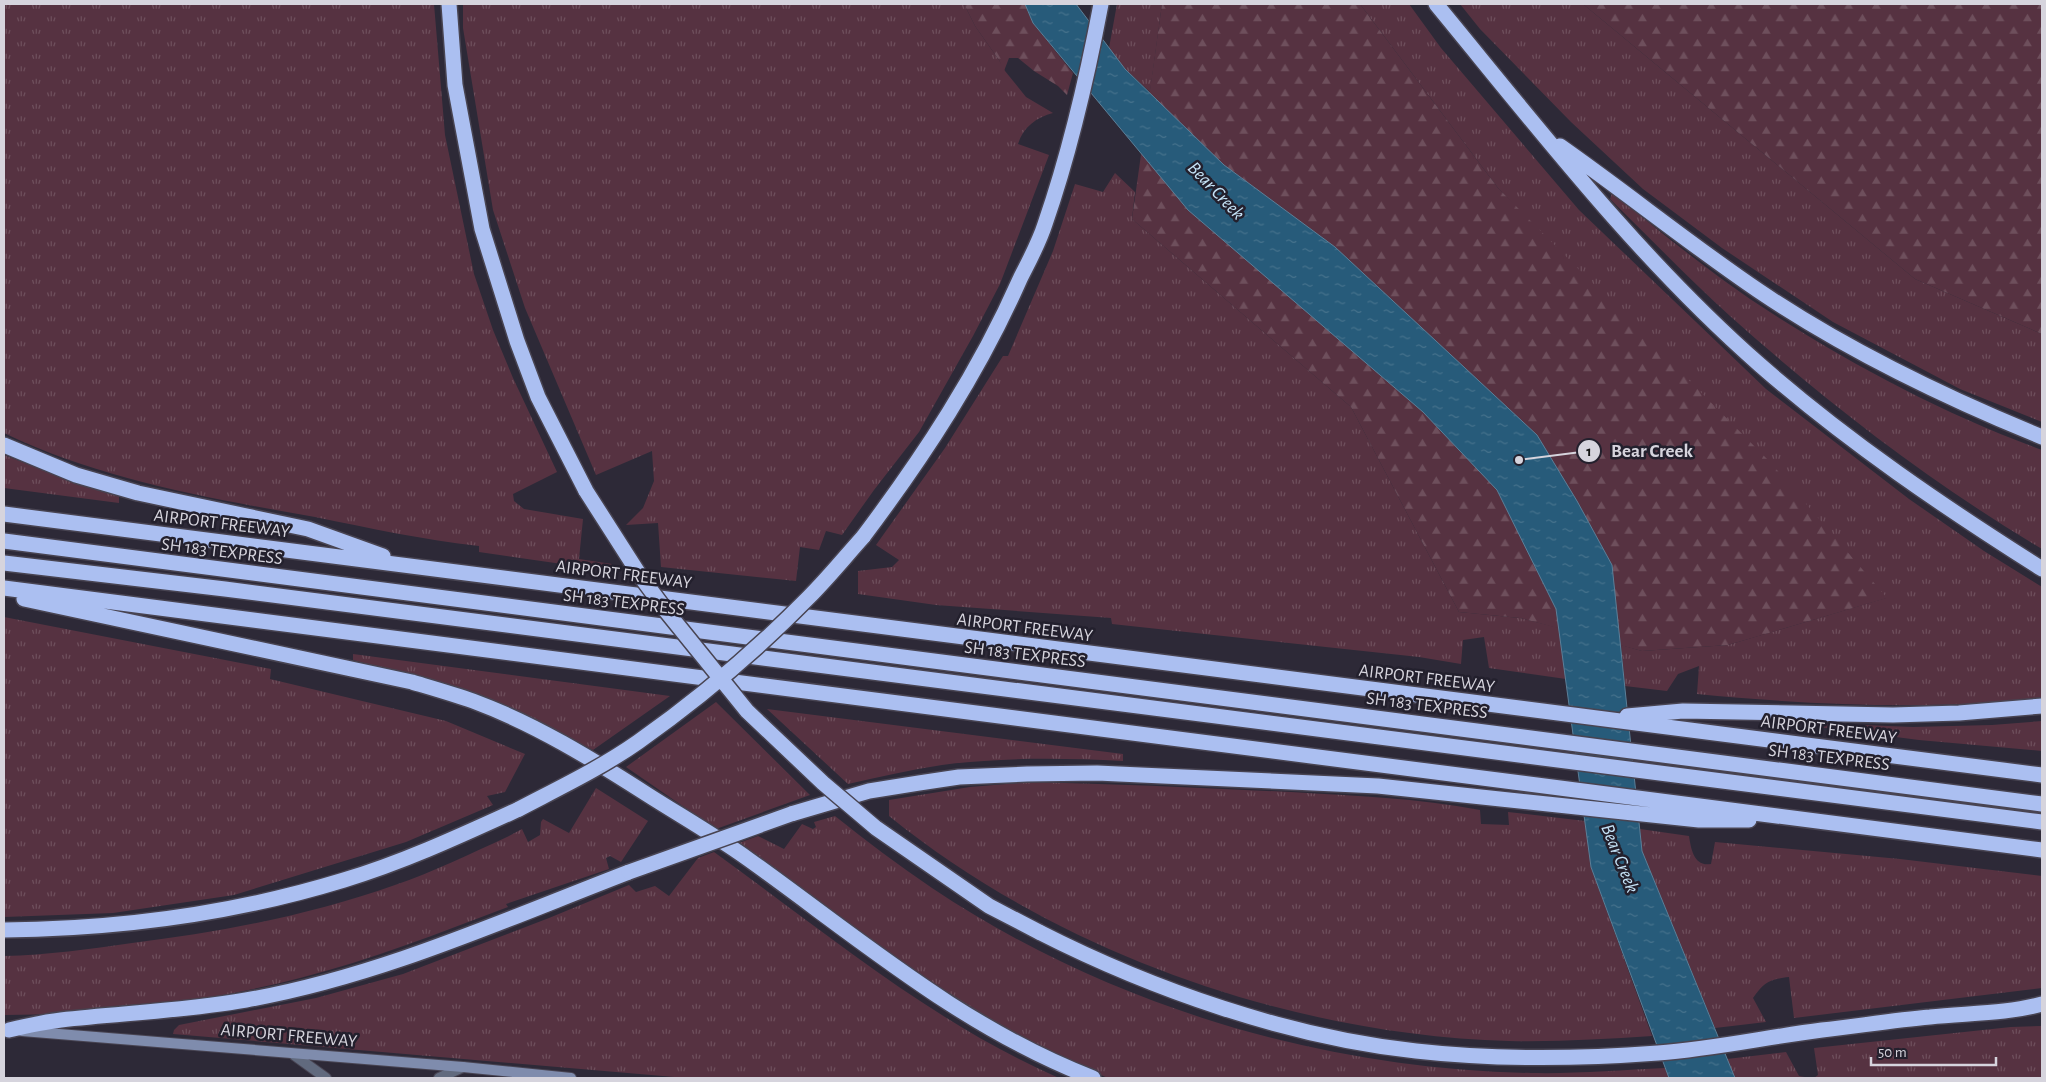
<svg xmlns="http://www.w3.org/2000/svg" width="2046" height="1082" viewBox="0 0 2046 1082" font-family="'Alegreya Sans',sans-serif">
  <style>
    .grass { fill: url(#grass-tufts) }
    .forest { fill: url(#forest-firs) }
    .water { fill: url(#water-ripples); stroke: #5c7f98 }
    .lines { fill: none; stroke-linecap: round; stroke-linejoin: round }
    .minor-casing { stroke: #484452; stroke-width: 12 }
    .secondary-casing { stroke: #484452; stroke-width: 12 }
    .motorway-casing { stroke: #484452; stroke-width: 18 }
    .minor { stroke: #616a7e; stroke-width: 10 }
    .secondary { stroke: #7f8cad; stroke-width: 10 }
    .motorway { stroke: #abbff1; stroke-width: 15 }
    .motorway-bridge-casing { stroke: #484452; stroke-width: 18; stroke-linecap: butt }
    .motorway-bridge { stroke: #abbff1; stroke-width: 15 }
    .labels { text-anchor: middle; stroke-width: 5; stroke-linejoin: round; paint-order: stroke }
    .street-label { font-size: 18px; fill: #d6d4dd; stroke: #23202d }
    .water-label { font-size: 19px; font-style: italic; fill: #c6e4f8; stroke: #23202d }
    .leader { fill: none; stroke: #d6d4dd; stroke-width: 2 }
    .callout-dot { fill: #d6d4dd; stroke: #23202d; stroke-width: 2 }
    .mark-label { font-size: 15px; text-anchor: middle; font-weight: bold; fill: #111 }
    .callout-label { font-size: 19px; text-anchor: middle; font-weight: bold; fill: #d6d4dd; stroke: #23202d; stroke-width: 5; stroke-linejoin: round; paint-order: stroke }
  </style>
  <defs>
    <pattern id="grass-tufts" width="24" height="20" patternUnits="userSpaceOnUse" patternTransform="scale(1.25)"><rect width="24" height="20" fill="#563241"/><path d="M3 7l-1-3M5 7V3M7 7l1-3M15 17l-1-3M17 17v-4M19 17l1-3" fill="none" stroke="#6e4f5c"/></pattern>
    <pattern id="forest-firs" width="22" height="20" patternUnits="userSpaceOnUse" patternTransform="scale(1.25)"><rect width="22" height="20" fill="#563241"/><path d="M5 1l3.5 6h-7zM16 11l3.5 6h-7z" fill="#6e4f5c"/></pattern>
    <pattern id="water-ripples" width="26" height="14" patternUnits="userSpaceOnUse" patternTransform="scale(1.25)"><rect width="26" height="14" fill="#275b7a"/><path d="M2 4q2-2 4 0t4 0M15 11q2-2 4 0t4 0" fill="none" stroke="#46728c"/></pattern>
  </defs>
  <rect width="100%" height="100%" fill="#2d2937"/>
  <path class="grass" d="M 4,4 L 434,4 L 445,135 L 474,274 L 493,330 L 513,378 L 557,472 L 513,494 L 514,501 L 524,509 L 583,519 L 579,559 L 612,564 L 611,571 L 479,552 L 479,546 C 424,540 369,528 315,517 C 208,498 102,480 4,433 Z
    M 463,4 L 964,4 L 975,26 L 999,60 L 1005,71 L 1026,97 L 1053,113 C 1037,117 1023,127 1018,144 L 1049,155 L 1000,284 L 973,336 L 919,432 L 874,490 L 842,535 L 826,531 L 819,550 L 800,547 L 796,581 L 661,567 L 658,523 L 626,525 L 643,508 L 654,481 L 652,451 L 596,475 L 525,308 L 493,210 L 463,28 Z
    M 1117,4 L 1162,4 L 1150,92 L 1125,69 L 1109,48 Z
    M 1360,4 L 1409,4 L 1441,48 L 1579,210 L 1766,389 L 1909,499 L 1984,551 L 2042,587 L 2042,699 C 1931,710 1809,705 1697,694 L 1699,666 L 1678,674 L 1667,691 L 1625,686 L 1621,645 L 1642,651 L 1728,645 L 1886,598 L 1498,188 Z
    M 1460,4 L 1583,4 L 1915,279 L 2042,334 L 2042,422 L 1960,389 L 1833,322 L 1722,248 L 1643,189 L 1571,122 L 1480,29 Z
    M 1115,173 L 1135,192 L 1132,219 L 1351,407 L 1459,612 L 1520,618 L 1559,628 L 1566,679 L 1489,668 L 1484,637 L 1463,640 L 1461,664 L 1419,657 L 1112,624 L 1111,618 L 936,605 L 858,594 L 858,571 L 892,567 L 899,560 L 876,545 L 945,448 L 1003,356 L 1008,356 L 1053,251 L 1075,184 L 1103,192 Z
    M 1612,193 C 1657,229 1702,266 1750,299 C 1842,360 1939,412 2042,450 L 2042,549 C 1931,483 1826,402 1730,316 C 1688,278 1650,238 1610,199 Z
    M 4,455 L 74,482 L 119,494 L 119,503 L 4,488 Z
    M 4,617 L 271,669 L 270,679 L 446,721 L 525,754 L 505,792 L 487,796 L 493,805 L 406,842 L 234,895 L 113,913 L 4,917 Z
    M 353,654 L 670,696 L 593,750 L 504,705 L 458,688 L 353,660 Z
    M 716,702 L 810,795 L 716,829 L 626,767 Z
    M 767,709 L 1123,754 L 1123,761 C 1062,758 1002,757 942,765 C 910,770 879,777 848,784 Z
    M 2042,721 L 2042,751 L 1919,740 L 1819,727 L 1812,723 L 1913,727 L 1992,725 Z
    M 1030,782 C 1117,784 1204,788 1291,792 C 1354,796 1418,798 1480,810 L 1481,824 L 1509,825 L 1508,812 L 1585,821 L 1591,867 L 1652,1036 C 1605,1039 1557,1042 1509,1041 C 1292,1035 1058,953 889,816 L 889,800 L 970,787 Z
    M 596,788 L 648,821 L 621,862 L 610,856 L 606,858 L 609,869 L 506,904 L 508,907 C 439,933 371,960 300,978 C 204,1003 103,1014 4,1015 L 4,956 C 47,955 90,949 132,943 C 222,932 310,915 395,885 C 433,872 470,854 507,837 L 522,829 L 528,842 L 540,835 L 541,822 L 543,819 L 569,833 Z
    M 835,816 C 866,841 898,865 932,888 C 1107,1005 1320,1069 1531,1073 C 1575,1074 1620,1070 1665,1068 L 1669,1078 L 1108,1078 L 1047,1052 L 959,1004 L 736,844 L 758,836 L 784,849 L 802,824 L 813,829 L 816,827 L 814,822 Z
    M 1640,829 L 1689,836 C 1691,849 1694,867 1711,864 L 1715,842 L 1900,859 L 2042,876 L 2042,988 L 1794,1018 L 1789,977 C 1770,979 1764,982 1753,998 L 1766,1022 L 1715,1028 L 1642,851 Z
    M 714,852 C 825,932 933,1023 1059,1078 L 686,1078 L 173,1034 L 174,1030 L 179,1025 L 316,998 L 403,974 L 549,918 L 629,885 L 636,892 L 655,886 L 669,896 L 698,858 Z
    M 2042,1026 L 2042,1078 L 1814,1078 L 1818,1075 L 1814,1048 L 2011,1027 Z
    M 1786,1052 L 1799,1076 L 1810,1078 L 1735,1078 L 1727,1059 Z"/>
  <path class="forest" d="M 964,4 L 1029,4 L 1027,10 L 1033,23 L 1073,73 L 1067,95 L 1058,86 L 1034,71 L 1018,58 L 1009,58 L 1004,71 L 999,60 L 975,26 Z
    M 1162,4 L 1360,4 L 1498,188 L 1771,463 L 1887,598 L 1728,645 L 1642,651 L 1520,618 L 1459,612 L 1351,407 L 1132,219 Z
    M 1583,4 L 2042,4 L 2042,334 L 1915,279 Z"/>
  <path class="water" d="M 1025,4 L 1076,4 L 1125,69 L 1224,165 L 1335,247 L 1537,435 L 1577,501 L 1612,565 L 1642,851 L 1735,1078 L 1669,1078 L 1591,867 L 1556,609 L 1497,490 L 1423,412 L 1188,210 L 1033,23 Z"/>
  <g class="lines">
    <g class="minor-casing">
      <path id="minor" d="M 294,1055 L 326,1078
        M 439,1078 L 463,1067"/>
    </g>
    <g class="secondary-casing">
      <path id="secondary" d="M 22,1031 L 463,1067 L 571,1078"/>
    </g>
    <g class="motorway-casing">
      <path id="motorway" d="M 449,4 L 455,85 L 482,229 L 517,341 L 538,397 L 586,491
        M 1436,4 C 1539,129 1638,258 1760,365 C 1848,442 1944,507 2042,569
        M 1560,146 C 1627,193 1691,245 1759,291 C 1848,351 1944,397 2042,437
        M 4,445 L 76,475 L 138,493 L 308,529 L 383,556
        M 4,514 L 2042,775
        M 863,537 C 924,456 979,372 1020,279 C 1029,261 1039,243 1045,224 C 1070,152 1087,78 1101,4
        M 4,541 L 2042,804
        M 4,563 L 225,589 L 2042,822
        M 4,588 L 2042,850
        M 24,599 L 412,682 C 432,688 453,694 473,701 C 535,724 592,759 648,795 C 681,816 716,836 748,859 C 860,939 963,1028 1093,1078
        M 1627,716 L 1683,711 L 1893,715 L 1959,713 L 2042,706
        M 791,814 L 869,791 L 919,783 L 959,777 L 1027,774 L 1097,773 L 1378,786 L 1699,820 L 1749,820
        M 4,930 C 119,929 233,914 344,880 C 404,862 462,835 519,809
        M 1039,932 C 1153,990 1288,1037 1416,1051 C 1496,1060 1578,1059 1658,1053 C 1713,1049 1767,1037 1822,1030 C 1858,1026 1894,1020 1930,1017 C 1967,1013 2006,1014 2042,1004
        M 9,1030 C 26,1026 44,1022 61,1020 C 123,1013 184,1011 246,1000 C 378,977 504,920 629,872"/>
    </g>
    <use href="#minor" class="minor"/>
    <use href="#secondary" class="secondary"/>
    <use href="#motorway" class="motorway"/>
    <g class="motorway-bridge-casing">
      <path id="motorway-bridge" d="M 586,491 L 641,577 L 667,612 L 747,711 L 823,783 L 876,828 L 989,906 L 1039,932
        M 519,809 C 559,788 601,768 638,742 C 699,699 757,650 809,597 C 828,578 845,557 863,537
        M 629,872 L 791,814"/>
    </g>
    <use href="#motorway-bridge" class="motorway-bridge"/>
  </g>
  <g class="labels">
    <g class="street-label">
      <text transform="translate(222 523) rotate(7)" y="6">AIRPORT FREEWAY</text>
      <text transform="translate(222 551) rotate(7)" y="6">SH 183 TEXPRESS</text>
      <text transform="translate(624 574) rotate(7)" y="6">AIRPORT FREEWAY</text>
      <text transform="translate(624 602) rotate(7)" y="6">SH 183 TEXPRESS</text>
      <text transform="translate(1025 627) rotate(7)" y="6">AIRPORT FREEWAY</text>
      <text transform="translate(1025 654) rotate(7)" y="6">SH 183 TEXPRESS</text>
      <text transform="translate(1427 678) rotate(7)" y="6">AIRPORT FREEWAY</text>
      <text transform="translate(1427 705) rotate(7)" y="6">SH 183 TEXPRESS</text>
      <text transform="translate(1829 729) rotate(7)" y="6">AIRPORT FREEWAY</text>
      <text transform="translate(1829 757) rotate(7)" y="6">SH 183 TEXPRESS</text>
      <text transform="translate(289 1035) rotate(5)" y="6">AIRPORT FREEWAY</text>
    </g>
    <g class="water-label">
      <text transform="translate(1217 190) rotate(46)" y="7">Bear Creek</text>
      <text transform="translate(1621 858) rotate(68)" y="7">Bear Creek</text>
    </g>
  </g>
  <path class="leader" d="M1519 460L1589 451"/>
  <g class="callout-dot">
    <circle cx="1519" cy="460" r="5"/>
    <circle cx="1589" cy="451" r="12"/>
  </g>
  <g class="mark-label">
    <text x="1589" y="456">1</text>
  </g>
  <g class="callout-label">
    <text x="1652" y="457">Bear Creek</text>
  </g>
  <rect width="2046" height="1082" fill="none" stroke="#d6d4dd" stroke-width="10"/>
  <path d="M1871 1057v8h125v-8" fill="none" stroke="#d6d4dd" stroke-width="2.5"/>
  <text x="1878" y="1057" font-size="15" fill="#d6d4dd" stroke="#23202d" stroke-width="4" paint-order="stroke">50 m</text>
</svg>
